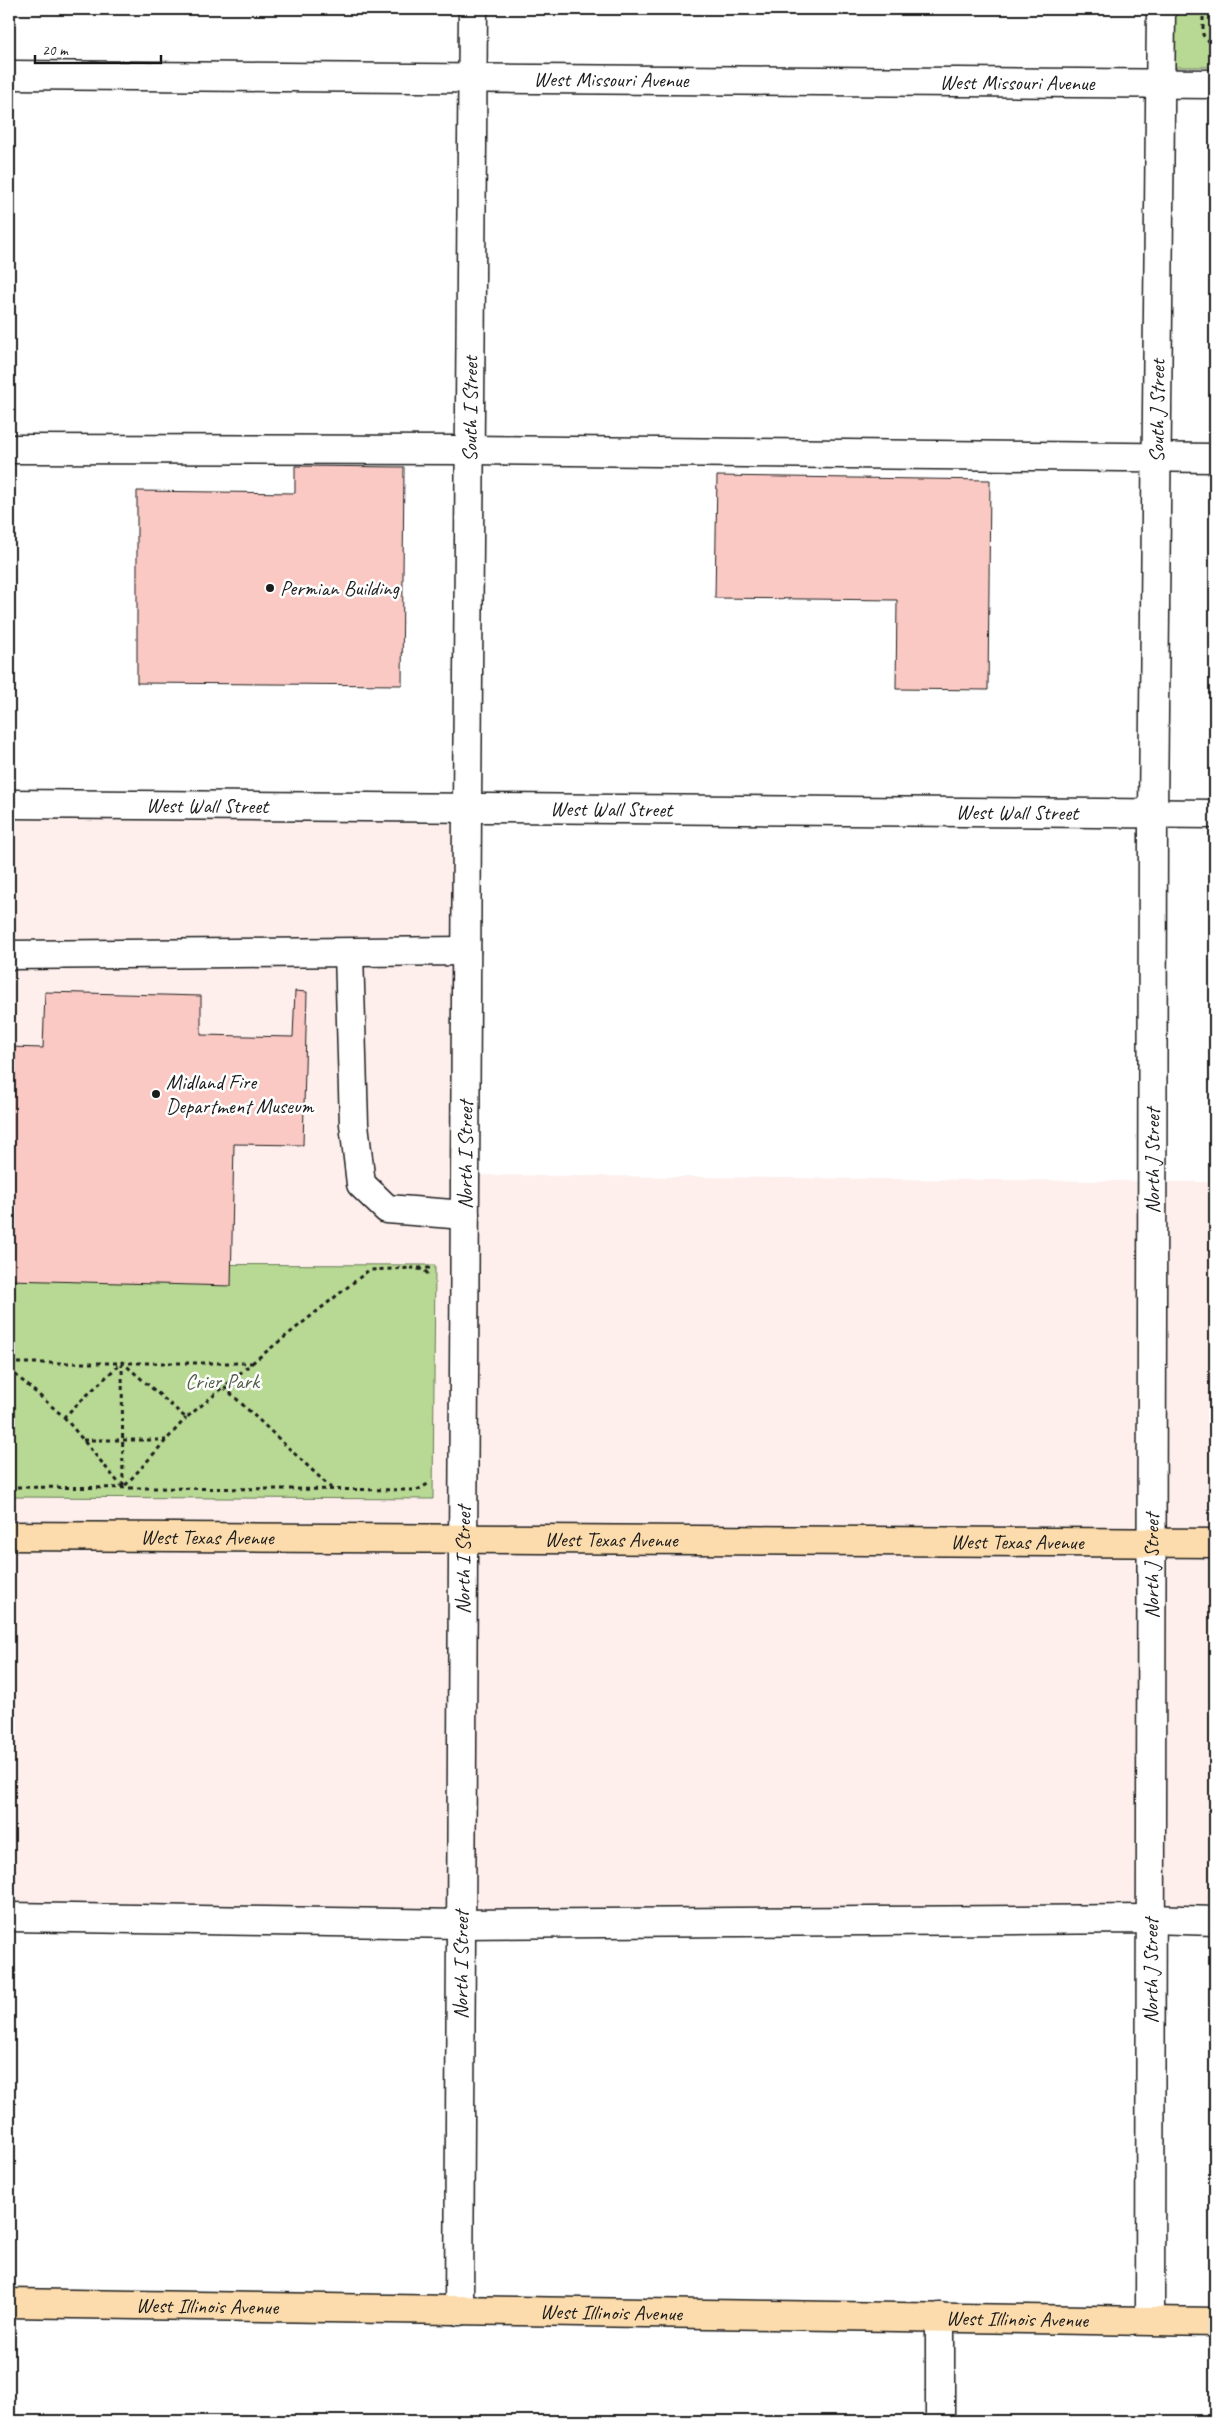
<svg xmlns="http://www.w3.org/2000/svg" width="1224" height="2430" viewBox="0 0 1224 2430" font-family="Caveat,sans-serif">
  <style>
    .built { fill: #feefed }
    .green { fill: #b7d993; stroke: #6a7a58 }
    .building { fill: #fac9c3; stroke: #1c1c1c }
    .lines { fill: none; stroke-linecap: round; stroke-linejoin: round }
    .minor-casing { stroke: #1c1c1c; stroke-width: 31 }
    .major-casing { stroke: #1c1c1c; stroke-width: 31 }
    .path { stroke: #1c1c1c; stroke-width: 3; stroke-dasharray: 4 4; stroke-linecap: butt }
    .minor { stroke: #fff; stroke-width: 28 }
    .major { stroke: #fcdcac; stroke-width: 28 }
    .poi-dot { fill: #1c1c1c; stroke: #fff; stroke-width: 2 }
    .labels { text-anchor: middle; stroke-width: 5; stroke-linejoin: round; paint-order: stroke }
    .street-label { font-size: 21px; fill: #1c1c1c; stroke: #fff }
    .poi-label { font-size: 21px; fill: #1c1c1c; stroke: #fff; text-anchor: start }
    .park-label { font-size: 21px; fill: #525e46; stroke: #fff }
  </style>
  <rect width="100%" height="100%" fill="#fff"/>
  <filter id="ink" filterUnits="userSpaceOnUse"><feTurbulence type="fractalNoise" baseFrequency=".02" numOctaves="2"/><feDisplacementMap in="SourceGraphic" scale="10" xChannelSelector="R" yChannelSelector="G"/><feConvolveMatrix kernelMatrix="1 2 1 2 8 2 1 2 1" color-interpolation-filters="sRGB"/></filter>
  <g filter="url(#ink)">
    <path class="built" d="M 9,805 L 468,807 L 466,1175 L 1215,1182 L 1215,1927 L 9,1915 Z"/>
    <path class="green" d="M 1175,9 L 1215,9 L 1215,67 L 1175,67 Z
      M 9,1264 L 435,1265 L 433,1499 L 9,1497 Z"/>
    <path class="building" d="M 295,466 L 404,467 L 402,685 L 137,683 L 137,491 L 295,493 Z
      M 717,476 L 990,480 L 988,690 L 896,689 L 897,600 L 715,598 Z
      M 295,991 L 307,992 L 303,1145 L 234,1144 L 231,1286 L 9,1280 L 9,1047 L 43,1048 L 45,992 L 201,996 L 201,1035 L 293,1037 Z"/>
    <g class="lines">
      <g class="minor-casing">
        <g id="minor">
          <path id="s1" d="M 9,75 L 1215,84"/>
          <path d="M 9,449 L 470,450 L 1215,458"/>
          <path id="s2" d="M 9,804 L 1215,814"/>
          <path d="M 349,953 L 354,1124 L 361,1184 L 387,1209 L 465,1215"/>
          <path d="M 9,955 L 466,951"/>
          <path d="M 9,1917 L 462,1924 L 1150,1919 L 1215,1921"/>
          <path id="s3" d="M 459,2311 L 467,807 L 473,9"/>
          <path id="s4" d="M 1150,2320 L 1153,813 L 1161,9"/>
          <path d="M 940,2421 L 940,2317"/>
        </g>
      </g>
      <g class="major-casing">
        <g id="major">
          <path id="s5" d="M 9,1536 L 1215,1543"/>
          <path id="s6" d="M 9,2303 L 1215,2322"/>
        </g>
      </g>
      <path class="path" d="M 1203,9 L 1203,35 L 1215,47
        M 428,1274 L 424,1270 L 412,1268 L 430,1268
        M 122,1362 L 123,1488
        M 9,1363 L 252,1363 L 224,1387 L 331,1488
        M 252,1363 L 369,1270 L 412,1268
        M 9,1369 L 64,1417 L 122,1362 L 186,1418 L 224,1387
        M 64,1417 L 123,1488 L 186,1418
        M 83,1440 L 166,1440
        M 9,1487 L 417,1490 L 428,1484"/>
      <use href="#minor" class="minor"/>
      <use href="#major" class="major"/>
    </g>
  </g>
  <g class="poi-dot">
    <circle cx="270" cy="588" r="5"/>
    <circle cx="156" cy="1094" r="5"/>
  </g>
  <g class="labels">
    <g class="street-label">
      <text dy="7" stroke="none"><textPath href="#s1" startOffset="602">West Missouri Avenue</textPath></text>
      <text dy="7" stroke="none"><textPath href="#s1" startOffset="1008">West Missouri Avenue</textPath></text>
      <text dy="7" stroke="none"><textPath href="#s3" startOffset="1902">South I Street</textPath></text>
      <text dy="7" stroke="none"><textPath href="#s4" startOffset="1909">South J Street</textPath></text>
      <text dy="7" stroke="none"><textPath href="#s2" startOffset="198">West Wall Street</textPath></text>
      <text dy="7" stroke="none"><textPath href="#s2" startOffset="602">West Wall Street</textPath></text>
      <text dy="7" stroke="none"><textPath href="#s2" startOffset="1008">West Wall Street</textPath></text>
      <text dy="7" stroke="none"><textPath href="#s3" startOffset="1156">North I Street</textPath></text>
      <text dy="7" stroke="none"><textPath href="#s4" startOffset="1159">North J Street</textPath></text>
      <text dy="7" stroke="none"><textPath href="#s5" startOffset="198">West Texas Avenue</textPath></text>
      <text dy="7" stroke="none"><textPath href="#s5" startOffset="602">West Texas Avenue</textPath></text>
      <text dy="7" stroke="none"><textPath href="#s5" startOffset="1008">West Texas Avenue</textPath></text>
      <text dy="7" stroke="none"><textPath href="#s3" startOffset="751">North I Street</textPath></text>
      <text dy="7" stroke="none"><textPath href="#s4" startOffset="754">North J Street</textPath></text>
      <text dy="7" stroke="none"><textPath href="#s3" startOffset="346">North I Street</textPath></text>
      <text dy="7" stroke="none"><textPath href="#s4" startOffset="349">North J Street</textPath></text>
      <text dy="7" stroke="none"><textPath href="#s6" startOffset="198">West Illinois Avenue</textPath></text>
      <text dy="7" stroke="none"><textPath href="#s6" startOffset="602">West Illinois Avenue</textPath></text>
      <text dy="7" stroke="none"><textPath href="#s6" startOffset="1008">West Illinois Avenue</textPath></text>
    </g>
    <g class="poi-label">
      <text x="280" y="595">Permian Building</text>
      <text x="166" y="1089">Midland Fire<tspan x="166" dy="24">Department Museum</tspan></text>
    </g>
    <g class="park-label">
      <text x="222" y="1388">Crier Park</text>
    </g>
  </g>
  <rect width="1224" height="2430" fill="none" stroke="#fff" stroke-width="30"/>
  <rect x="15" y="15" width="1194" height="2400" fill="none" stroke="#1c1c1c" stroke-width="2" filter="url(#ink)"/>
  <path d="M35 55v8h126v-8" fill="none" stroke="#1c1c1c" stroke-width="2.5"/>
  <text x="42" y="55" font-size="15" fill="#1c1c1c" stroke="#ffffff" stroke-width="4" paint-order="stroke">20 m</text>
</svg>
